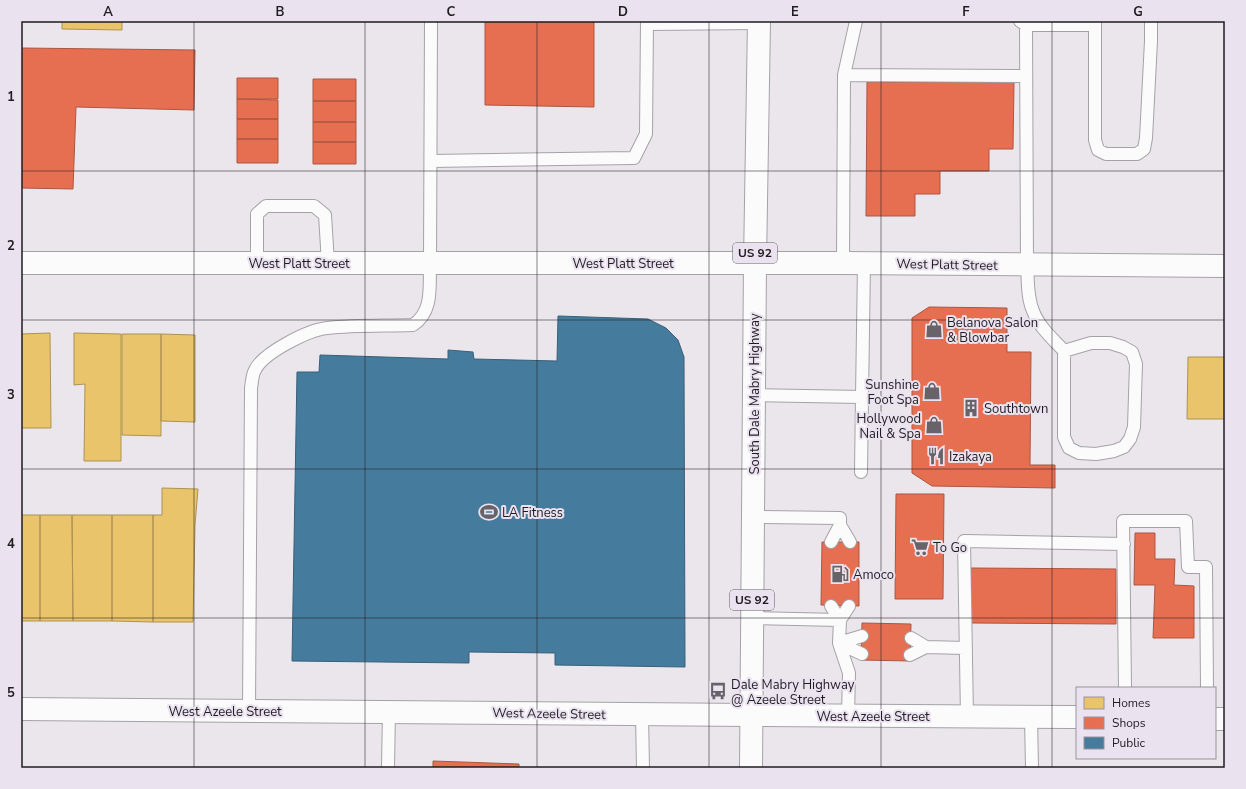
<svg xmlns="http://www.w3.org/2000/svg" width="1246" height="789" viewBox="0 0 1246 789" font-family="'Nunito Sans',sans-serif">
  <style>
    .homes { fill: #e9c46a; stroke: #ad9254 }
    .shops { fill: #e76f51; stroke: #ab5643 }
    .public { fill: #457b9d; stroke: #3a5f78 }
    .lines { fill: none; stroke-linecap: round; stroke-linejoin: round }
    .service-casing { stroke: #a5a2a7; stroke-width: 14 }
    .minor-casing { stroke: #a5a2a7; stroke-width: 24 }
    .tertiary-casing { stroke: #a5a2a7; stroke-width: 24 }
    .secondary-casing { stroke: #a5a2a7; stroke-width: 24 }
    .primary-casing { stroke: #a5a2a7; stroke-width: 24 }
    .service { stroke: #fcfbfc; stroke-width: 12 }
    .minor { stroke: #fcfbfc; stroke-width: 22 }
    .tertiary { stroke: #fcfbfc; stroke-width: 22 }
    .secondary { stroke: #fcfbfc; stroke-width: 22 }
    .primary { stroke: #fcfbfc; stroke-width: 22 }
    .grid { fill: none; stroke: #201d21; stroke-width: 1; stroke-opacity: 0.55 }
    .labels { text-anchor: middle; stroke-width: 4; stroke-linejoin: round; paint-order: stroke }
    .shield { fill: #ebe2f0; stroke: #5d585f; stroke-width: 1 }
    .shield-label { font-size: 12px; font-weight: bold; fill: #201d21 }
    .street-label { font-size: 13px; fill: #201d21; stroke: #ebe2f0 }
    .poi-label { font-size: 13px; fill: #201d21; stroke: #ebe2f0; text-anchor: start }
    .neatline { fill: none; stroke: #201d21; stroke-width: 1.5 }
    .grid-label { font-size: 13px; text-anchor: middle; font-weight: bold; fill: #201d21 }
  </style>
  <rect width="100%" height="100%" fill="#eae6ec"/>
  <path class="homes" d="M 62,21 L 122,21 L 122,30 L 62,29 Z
    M 50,333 L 51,428 L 21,428 L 21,334 Z
    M 74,333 L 121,334 L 121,461 L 84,461 L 85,384 L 74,385 Z
    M 122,334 L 161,334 L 161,436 L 122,435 Z
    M 161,334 L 195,335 L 195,422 L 161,421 Z
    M 1188,357 L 1225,357 L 1225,419 L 1187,419 Z
    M 162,488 L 198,489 L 195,525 L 193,622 L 153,622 L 153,515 L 162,515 Z
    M 21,515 L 40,515 L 40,621 L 21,621 Z
    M 40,515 L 72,515 L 73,621 L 40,621 Z
    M 72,515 L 112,515 L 112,621 L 73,621 Z
    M 112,515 L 153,515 L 153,622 L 112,621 Z"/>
  <path class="shops" d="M 485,21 L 594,21 L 594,107 L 485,105 Z
    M 21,48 L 195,50 L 194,110 L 76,107 L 73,189 L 21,188 Z
    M 237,78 L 278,78 L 278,99 L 237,99 Z
    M 313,79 L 356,79 L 356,101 L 313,101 Z
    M 867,82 L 1014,82 L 1013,149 L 989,149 L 989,171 L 940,171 L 940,194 L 915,194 L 915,216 L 866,216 Z
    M 237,99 L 278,100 L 278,119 L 237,119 Z
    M 313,101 L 356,101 L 356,122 L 313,122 Z
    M 237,119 L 278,119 L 278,139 L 237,139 Z
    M 313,122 L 356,122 L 356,142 L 313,142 Z
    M 237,139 L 278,139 L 278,163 L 237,163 Z
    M 313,142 L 356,142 L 356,164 L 313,164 Z
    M 929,307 L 1007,308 L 1007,352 L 1031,352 L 1030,465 L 1055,465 L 1055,488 L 932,486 L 912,473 L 912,318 Z
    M 896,494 L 944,494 L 943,599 L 895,599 Z
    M 1135,533 L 1155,533 L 1155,559 L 1175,559 L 1174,585 L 1194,586 L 1194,638 L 1153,638 L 1155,585 L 1134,585 Z
    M 822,542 L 859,542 L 859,606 L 821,605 Z
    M 971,568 L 1116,569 L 1116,624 L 971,623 Z
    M 862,623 L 911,624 L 910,661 L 861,660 Z
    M 433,761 L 519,764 L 519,768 L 433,768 Z"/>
  <path class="public" d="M 558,316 L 648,319 L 666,328 L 678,340 L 684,357 L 685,667 L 555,665 L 555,653 L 469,652 L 469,663 L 292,661 L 297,372 L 319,372 L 320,355 L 448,359 L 448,350 L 473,352 L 474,359 L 557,361 Z"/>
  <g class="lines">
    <g class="service-casing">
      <path id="service" d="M 1020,21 L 1026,25 L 1027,265 C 1028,280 1027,297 1033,311 C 1039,327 1053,339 1064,351 L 1064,437 L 1069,448 L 1079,453 L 1096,454 L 1114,451 L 1124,447 L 1130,439 L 1134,427 L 1136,364 L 1132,352 L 1123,347 L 1110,343 L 1091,343 L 1064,351
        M 1095,21 L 1095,140 L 1098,150 L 1106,154 L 1137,154 L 1144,149 L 1146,138 L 1151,41 L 1151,21
        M 647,24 L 759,23
        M 1026,25 L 1095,25
        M 844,75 L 1026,76
        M 431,161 L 634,158 L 646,134 L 647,21
        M 257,263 L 257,214 L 266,206 L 314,206 L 325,215 L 328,263
        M 843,263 L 844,75 L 856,21
        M 754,395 L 862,397 L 864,263
        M 861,472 L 862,397
        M 753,517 L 840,518 L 840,525 L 850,542
        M 831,542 L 840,525
        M 831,606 L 840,620
        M 849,606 L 840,620 L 839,643 L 862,636
        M 752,618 L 840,620
        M 911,638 L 926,647 L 966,648
        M 839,643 L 849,673 L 848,716
        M 839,643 L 862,654
        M 910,655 L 926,647
        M 1125,688 L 1123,521 L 1186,521 L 1188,567 L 1206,567 L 1207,688
        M 249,711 L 251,388 C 252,383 252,375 255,370 C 263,353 308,330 327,328 C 355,325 384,326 413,325 C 434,311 429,285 430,263 L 431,21
        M 642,714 L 643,768
        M 967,717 L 964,541 L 1124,544
        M 1031,717 L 1032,768
        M 388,768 L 389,711"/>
    </g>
    <g class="minor-casing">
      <path id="minor" d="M 21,263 L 843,263 L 1225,266"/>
    </g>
    <g class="tertiary-casing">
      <path id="tertiary" d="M 21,709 L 751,715"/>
    </g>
    <g class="secondary-casing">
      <path id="secondary" d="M 751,715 L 1077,717
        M 1215,719 L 1225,719"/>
    </g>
    <g class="primary-casing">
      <path id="primary" d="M 751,768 L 755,263 L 759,21"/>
    </g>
    <use href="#service" class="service"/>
    <use href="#minor" class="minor"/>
    <use href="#tertiary" class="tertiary"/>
    <use href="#secondary" class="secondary"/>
    <use href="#primary" class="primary"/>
  </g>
  <path class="grid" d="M 194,21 L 194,768M 365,21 L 365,768M 537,21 L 537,768M 709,21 L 709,768M 881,21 L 881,768M 1052,21 L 1052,768M 21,171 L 1225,171M 21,320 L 1225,320M 21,469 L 1225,469M 21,618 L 1225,618"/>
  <defs>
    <g id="shop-bare" transform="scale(1.38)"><path d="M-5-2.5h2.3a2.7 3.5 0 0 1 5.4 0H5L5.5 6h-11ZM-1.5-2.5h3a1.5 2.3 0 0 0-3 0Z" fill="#676368" stroke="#ebe2f0" stroke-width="2.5" paint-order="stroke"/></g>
    <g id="building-bare" transform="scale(1.38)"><path d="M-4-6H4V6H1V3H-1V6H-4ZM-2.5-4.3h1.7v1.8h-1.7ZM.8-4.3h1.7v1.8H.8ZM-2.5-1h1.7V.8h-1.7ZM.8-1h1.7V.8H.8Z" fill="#676368" stroke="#ebe2f0" stroke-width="2.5" paint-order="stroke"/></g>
    <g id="restaurant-bare" transform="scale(1.38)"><path d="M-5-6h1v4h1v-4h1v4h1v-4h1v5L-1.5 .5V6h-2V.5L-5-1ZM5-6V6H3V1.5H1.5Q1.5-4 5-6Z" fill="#676368" stroke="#ebe2f0" stroke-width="2.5" paint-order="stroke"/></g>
    <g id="stadium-bare" transform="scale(1.38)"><path d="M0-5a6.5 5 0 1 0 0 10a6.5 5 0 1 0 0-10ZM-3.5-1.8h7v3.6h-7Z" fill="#676368" stroke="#ebe2f0" stroke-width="2.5" paint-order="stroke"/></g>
    <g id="supermarket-bare" transform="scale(1.38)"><path d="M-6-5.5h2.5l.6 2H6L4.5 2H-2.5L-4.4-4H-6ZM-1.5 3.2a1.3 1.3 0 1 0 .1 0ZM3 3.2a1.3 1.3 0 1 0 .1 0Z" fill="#676368" stroke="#ebe2f0" stroke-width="2.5" paint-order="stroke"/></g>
    <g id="fuel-bare" transform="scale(1.38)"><path d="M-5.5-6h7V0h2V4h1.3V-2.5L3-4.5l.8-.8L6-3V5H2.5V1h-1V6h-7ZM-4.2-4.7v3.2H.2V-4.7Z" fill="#676368" stroke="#ebe2f0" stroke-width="2.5" paint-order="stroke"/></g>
    <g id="bus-bare" transform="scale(1.38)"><path d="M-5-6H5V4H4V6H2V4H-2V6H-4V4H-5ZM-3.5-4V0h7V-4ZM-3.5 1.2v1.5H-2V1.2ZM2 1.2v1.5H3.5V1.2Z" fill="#676368" stroke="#ebe2f0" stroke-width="2.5" paint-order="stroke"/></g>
  </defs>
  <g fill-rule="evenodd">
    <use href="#shop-bare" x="934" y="329"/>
    <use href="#shop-bare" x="932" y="391"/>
    <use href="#building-bare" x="971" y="408"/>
    <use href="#shop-bare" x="934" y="425"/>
    <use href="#restaurant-bare" x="936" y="456"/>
    <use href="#stadium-bare" x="489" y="512"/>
    <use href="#supermarket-bare" x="920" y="547"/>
    <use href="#fuel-bare" x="840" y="574"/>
    <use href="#bus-bare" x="718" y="691"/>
  </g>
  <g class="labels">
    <g class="shield">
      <rect x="733" y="243" width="44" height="20" rx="3"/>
      <rect x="730" y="590" width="44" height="20" rx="3"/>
    </g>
    <g class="shield-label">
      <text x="755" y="257">US 92</text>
      <text x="752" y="604">US 92</text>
    </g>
    <g class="street-label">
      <text x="299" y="268">West Platt Street</text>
      <text x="623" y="268">West Platt Street</text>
      <text transform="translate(947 264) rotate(1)" y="5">West Platt Street</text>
      <text transform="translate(754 394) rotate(-90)" y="5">South Dale Mabry Highway</text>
      <text x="225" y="716">West Azeele Street</text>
      <text transform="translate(549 713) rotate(1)" y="5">West Azeele Street</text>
      <text x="873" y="721">West Azeele Street</text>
    </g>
    <g class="poi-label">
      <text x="947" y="327">Belanova Salon<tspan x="947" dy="15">&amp; Blowbar</tspan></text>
      <text x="919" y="389" text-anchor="end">Sunshine<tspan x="919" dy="15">Foot Spa</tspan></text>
      <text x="984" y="413">Southtown</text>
      <text x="921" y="423" text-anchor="end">Hollywood<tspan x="921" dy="15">Nail &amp; Spa</tspan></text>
      <text x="949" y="461">Izakaya</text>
      <text x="502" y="517">LA Fitness</text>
      <text x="933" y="552">To Go</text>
      <text x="853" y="579">Amoco</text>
      <text x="731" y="689">Dale Mabry Highway<tspan x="731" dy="15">@ Azeele Street</tspan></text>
    </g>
  </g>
  <rect width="1246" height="789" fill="none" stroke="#ebe2f0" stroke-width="44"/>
  <rect x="1076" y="687" width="140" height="72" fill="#ebe2f0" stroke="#9a939d"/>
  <rect x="1084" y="697" width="20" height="12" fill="#e9c46a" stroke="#9a939d"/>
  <text x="1112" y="707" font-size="12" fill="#201d21">Homes</text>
  <rect x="1084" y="717" width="20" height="12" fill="#e76f51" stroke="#9a939d"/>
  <text x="1112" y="727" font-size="12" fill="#201d21">Shops</text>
  <rect x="1084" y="737" width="20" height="12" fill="#457b9d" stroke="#9a939d"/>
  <text x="1112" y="747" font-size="12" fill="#201d21">Public</text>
  <rect x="22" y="22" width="1202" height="745" class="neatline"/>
  <g class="grid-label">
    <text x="108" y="16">A</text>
    <text x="280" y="16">B</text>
    <text x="451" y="16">C</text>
    <text x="623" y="16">D</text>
    <text x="795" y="16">E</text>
    <text x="966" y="16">F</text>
    <text x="1138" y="16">G</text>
    <text x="11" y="101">1</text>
    <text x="11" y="250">2</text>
    <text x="11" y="399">3</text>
    <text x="11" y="548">4</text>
    <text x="11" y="697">5</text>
  </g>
</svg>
